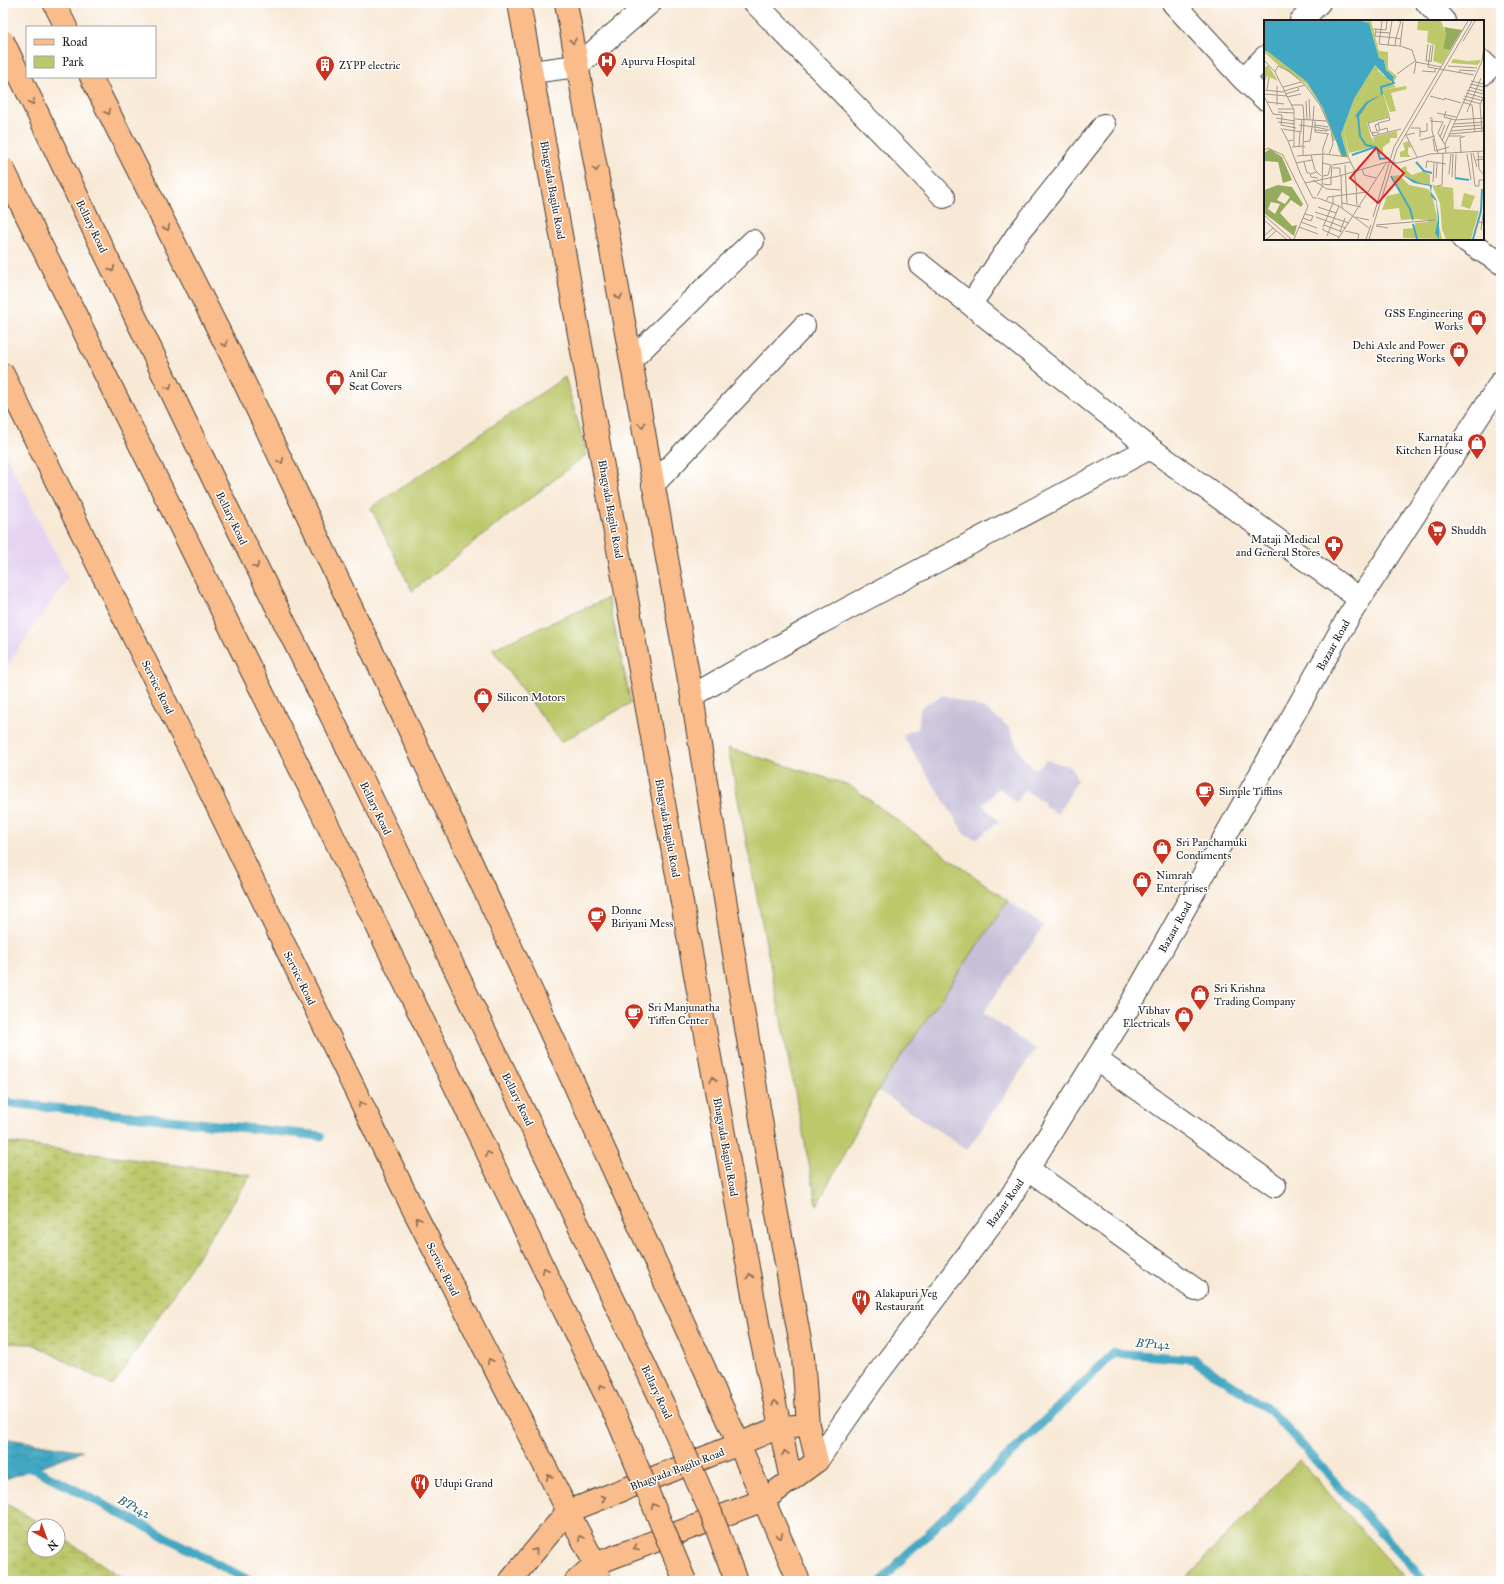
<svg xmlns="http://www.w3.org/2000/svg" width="1504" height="1584" viewBox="0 0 1504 1584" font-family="'IM FELL Great Primer',serif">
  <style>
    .built { fill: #e5d3f1 }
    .industrial { fill: #c7c0d9 }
    .green { fill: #bcc86a; stroke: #6c7243 }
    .wetland { fill: url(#wetland-marsh); stroke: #6c7243 }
    .water { fill: url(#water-waves); stroke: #2f626f }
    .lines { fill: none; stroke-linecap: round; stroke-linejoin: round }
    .stream { stroke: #42a7c2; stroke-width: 9 }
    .minor-casing { stroke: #3d3b38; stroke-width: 24 }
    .major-casing { stroke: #3d3b38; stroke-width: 24 }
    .minor { stroke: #fff; stroke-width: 22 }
    .major { stroke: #f9bc8a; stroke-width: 22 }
    .highway-bridge-casing { stroke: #3d3b38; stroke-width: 24; stroke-linecap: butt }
    .highway-bridge { stroke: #f9bc8a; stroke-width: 22 }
    .oneway { stroke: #8a6c53 }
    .labels { text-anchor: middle; stroke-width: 3; stroke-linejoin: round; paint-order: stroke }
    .poi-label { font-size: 11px; fill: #1c1c1c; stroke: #fff; text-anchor: start }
    .street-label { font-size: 11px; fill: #1c1c1c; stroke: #fff }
    .water-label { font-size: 12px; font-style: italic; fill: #2f626f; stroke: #fff }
    .inset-river { fill: none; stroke: #42a7c2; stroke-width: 2 }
    .inset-road { fill: none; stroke: #a0978c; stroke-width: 1 }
    .view { fill: #d62828; fill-opacity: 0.15; stroke: #d62828; stroke-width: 2 }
    .inset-edge { fill: none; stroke: #1c1c1c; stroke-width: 2 }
  </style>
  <defs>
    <pattern id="wetland-marsh" width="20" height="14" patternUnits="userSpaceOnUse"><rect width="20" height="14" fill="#bcc86a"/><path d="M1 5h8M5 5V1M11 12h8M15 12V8" fill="none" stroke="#a1ab5b"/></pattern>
    <pattern id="water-waves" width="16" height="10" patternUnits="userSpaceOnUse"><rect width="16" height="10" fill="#42a7c2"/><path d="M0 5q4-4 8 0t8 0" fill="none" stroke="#36879d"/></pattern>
  </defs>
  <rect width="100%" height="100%" fill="#fff"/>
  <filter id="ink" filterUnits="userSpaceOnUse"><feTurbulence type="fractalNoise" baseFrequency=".025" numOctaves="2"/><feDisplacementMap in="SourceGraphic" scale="8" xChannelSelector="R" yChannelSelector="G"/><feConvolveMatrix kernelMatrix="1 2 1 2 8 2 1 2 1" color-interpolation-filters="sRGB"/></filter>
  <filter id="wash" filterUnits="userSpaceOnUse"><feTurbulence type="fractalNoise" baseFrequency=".012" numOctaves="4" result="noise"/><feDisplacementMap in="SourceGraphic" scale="16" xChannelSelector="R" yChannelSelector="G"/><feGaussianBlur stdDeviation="0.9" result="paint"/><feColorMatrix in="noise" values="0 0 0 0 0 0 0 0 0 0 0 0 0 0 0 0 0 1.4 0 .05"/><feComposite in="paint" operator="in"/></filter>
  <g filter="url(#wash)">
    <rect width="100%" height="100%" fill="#f8e9d6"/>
    <path class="built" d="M 3,449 L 68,578 L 3,671 Z"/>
    <path class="industrial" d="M 943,695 L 983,708 L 1009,727 L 1022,757 L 1036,769 L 1047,760 L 1072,767 L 1077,781 L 1058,814 L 1044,806 L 1045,803 L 1025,790 L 1016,803 L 999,787 L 983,805 L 999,822 L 976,839 L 965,834 L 902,735 L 918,728 L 921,707 Z
      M 1008,901 L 1044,926 L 983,1013 L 1036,1049 L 967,1150 L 878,1090 Z"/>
    <path class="green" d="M 565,377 L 587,454 L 412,591 L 371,508 Z
      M 608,598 L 631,703 L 561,742 L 492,649 Z
      M 728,748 L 849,785 L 1008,901 L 878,1090 L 817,1205 Z
      M 1299,1460 L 1407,1581 L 1183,1581 Z"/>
    <path class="wetland" d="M 3,1142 L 251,1175 L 113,1386 L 33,1344 L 3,1343 Z
      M 3,1502 L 45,1526 L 34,1526 L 34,1550 L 58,1550 L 58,1535 L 127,1581 L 3,1581 Z"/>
    <path class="water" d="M 3,1438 L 83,1451 L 3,1480 Z"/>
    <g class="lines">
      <path class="stream" d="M 3,1097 L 8,1103 L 321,1136
        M 3,1463 L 35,1469 L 250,1581
        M 882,1581 L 896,1565 L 1114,1353 L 1192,1359 L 1270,1410 L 1425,1581"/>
    </g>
  </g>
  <g filter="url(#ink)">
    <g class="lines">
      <g class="minor-casing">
        <path id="minor" d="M 755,3 L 944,197
          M 1173,3 L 1243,79 L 1265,99
          M 1427,3 L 1444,21
          M 1301,21 L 1319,3
          M 1483,62 L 1489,68 L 1483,74
          M 532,72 L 577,66 L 650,3
          M 1243,79 L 1265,57
          M 1463,239 L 1501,263
          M 920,264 L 1150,448
          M 971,304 L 1017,235 L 1104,125
          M 631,360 L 753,241
          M 653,485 L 804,326
          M 692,696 L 811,628 L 1150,448 L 1360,599
          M 1097,1060 L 1275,1186
          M 1028,1169 L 1196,1290
          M 817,1461 L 873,1380 L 1006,1204 L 1132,1002 L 1349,616 L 1501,382"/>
      </g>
      <g class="major-casing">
        <path id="major" d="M 54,3 L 66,27
          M 566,3 L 692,696 L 771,1181 L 803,1357 L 808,1425 L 817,1461 L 764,1500 L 595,1564 L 576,1581
          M 91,77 L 235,363 L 393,695 L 532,992 L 739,1444 L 799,1581
          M 3,374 L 196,763 L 414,1211 L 595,1564 L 600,1581
          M 791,1480 L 780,1427 L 795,1426
          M 510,1581 L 567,1512 L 739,1444 L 780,1427 L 760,1334 L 733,1184 L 519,3"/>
      </g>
      <use href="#minor" class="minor"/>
      <use href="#major" class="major"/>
      <g class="highway-bridge-casing">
        <path id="highway-bridge" d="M 3,41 L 217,487 L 362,778 L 550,1165 L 663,1404 L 711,1513 L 736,1581
          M 3,168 L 319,807 L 619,1423 L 685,1581"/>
      </g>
      <use href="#highway-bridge" class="highway-bridge"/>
    </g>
    <defs><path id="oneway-chevron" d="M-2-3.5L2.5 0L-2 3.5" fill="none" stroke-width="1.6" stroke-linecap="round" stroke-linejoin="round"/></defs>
    <g class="oneway">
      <use href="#oneway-chevron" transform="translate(573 41) rotate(80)"/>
      <use href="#oneway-chevron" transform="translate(32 102) rotate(64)"/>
      <use href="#oneway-chevron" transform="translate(108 112) rotate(63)"/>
      <use href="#oneway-chevron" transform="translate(596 169) rotate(80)"/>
      <use href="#oneway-chevron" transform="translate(167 228) rotate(63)"/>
      <use href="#oneway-chevron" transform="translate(112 269) rotate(64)"/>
      <use href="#oneway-chevron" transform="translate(619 297) rotate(80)"/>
      <use href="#oneway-chevron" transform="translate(225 344) rotate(63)"/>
      <use href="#oneway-chevron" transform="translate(169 387) rotate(64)"/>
      <use href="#oneway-chevron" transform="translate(642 425) rotate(80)"/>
      <use href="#oneway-chevron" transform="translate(281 461) rotate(65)"/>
      <use href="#oneway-chevron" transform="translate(256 566) rotate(64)"/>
      <use href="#oneway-chevron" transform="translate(713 1079) rotate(-100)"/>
      <use href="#oneway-chevron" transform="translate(361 1104) rotate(-116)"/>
      <use href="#oneway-chevron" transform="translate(488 1154) rotate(-116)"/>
      <use href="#oneway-chevron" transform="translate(418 1220) rotate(-117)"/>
      <use href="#oneway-chevron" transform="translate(545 1270) rotate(-116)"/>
      <use href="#oneway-chevron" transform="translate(750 1276) rotate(-101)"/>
      <use href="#oneway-chevron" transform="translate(490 1361) rotate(-117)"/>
      <use href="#oneway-chevron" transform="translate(602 1387) rotate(-116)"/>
      <use href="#oneway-chevron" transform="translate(775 1403) rotate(-102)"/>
      <use href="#oneway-chevron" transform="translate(785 1453) rotate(-102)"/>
      <use href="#oneway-chevron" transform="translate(549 1477) rotate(-117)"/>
      <use href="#oneway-chevron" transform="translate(603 1498) rotate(-21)"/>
      <use href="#oneway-chevron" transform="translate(654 1506) rotate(-113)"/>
      <use href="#oneway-chevron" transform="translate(780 1536) rotate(67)"/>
      <use href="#oneway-chevron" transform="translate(581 1538) rotate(-118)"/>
      <use href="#oneway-chevron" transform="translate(636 1548) rotate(159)"/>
      <use href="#oneway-chevron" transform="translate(535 1551) rotate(-51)"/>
    </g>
  </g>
  <defs>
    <g id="hospital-pin" transform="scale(1)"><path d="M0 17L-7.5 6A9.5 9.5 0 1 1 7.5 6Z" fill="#c8321e" stroke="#fff"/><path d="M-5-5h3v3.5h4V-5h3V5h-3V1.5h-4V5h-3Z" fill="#fff"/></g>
    <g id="building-pin" transform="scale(1)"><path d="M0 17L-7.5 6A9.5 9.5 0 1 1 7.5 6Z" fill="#c8321e" stroke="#fff"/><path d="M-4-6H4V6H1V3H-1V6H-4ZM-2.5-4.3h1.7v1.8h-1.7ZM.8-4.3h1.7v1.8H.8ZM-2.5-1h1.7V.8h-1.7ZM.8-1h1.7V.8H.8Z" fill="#fff"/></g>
    <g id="shop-pin" transform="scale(1)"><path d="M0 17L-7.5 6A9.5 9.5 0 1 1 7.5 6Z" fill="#c8321e" stroke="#fff"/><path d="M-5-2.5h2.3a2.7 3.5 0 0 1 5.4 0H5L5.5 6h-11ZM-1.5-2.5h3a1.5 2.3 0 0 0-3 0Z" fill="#fff"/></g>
    <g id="supermarket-pin" transform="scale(1)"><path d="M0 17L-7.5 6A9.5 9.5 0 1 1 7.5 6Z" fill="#c8321e" stroke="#fff"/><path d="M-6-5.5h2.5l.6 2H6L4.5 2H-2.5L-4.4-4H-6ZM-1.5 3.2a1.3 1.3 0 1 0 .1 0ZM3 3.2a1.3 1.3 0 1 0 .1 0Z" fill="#fff"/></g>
    <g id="pharmacy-pin" transform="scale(1)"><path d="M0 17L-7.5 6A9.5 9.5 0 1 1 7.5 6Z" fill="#c8321e" stroke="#fff"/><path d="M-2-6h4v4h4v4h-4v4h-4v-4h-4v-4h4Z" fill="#fff"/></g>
    <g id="cafe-pin" transform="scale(1)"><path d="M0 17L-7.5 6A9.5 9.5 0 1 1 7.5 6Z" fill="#c8321e" stroke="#fff"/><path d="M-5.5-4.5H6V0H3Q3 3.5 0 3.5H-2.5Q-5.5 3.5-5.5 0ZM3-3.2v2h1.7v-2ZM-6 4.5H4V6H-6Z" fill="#fff"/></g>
    <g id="restaurant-pin" transform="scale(1)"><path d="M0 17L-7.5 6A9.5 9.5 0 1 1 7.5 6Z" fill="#c8321e" stroke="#fff"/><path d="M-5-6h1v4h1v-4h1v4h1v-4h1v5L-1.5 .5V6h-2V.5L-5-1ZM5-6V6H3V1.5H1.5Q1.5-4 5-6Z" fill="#fff"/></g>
  </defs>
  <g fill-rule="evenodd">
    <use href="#hospital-pin" x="607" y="61"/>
    <use href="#building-pin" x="325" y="65"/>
    <use href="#shop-pin" x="1477" y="319"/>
    <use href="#shop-pin" x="1459" y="351"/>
    <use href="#shop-pin" x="335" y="379"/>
    <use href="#shop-pin" x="1477" y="443"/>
    <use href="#supermarket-pin" x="1437" y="530"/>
    <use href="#pharmacy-pin" x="1334" y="545"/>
    <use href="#shop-pin" x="483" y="697"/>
    <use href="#cafe-pin" x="1205" y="791"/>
    <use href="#shop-pin" x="1162" y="848"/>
    <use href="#shop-pin" x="1142" y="881"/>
    <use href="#cafe-pin" x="597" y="916"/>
    <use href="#shop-pin" x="1200" y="994"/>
    <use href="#cafe-pin" x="634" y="1013"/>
    <use href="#shop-pin" x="1184" y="1016"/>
    <use href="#restaurant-pin" x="861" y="1299"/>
    <use href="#restaurant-pin" x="420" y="1483"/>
  </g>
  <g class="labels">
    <g class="poi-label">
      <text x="621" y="65">Apurva Hospital</text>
      <text x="339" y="69">ZYPP electric</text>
      <text x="1463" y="317" text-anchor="end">GSS Engineering<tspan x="1463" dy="13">Works</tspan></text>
      <text x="1445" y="349" text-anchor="end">Dehi Axle and Power<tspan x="1445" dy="13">Steering Works</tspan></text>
      <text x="349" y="377">Anil Car<tspan x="349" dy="13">Seat Covers</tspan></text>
      <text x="1463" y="441" text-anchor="end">Karnataka<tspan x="1463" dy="13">Kitchen House</tspan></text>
      <text x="1451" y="534">Shuddh</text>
      <text x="1320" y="543" text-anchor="end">Mataji Medical<tspan x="1320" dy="13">and General Stores</tspan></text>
      <text x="497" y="701">Silicon Motors</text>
      <text x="1219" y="795">Simple Tiffins</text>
      <text x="1176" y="846">Sri Panchamuki<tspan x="1176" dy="13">Condiments</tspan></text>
      <text x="1156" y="879">Nimrah<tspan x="1156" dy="13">Enterprises</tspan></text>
      <text x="611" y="914">Donne<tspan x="611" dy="13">Biriyani Mess</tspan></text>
      <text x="1214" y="992">Sri Krishna<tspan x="1214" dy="13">Trading Company</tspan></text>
      <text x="648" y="1011">Sri Manjunatha<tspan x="648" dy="13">Tiffen Center</tspan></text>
      <text x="1170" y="1014" text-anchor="end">Vibhav<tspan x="1170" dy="13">Electricals</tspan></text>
      <text x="875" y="1297">Alakapuri Veg<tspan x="875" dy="13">Restaurant</tspan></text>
      <text x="434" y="1487">Udupi Grand</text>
    </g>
    <g class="street-label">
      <text transform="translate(553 190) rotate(80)" y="4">Bhagyada Bagilu Road</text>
      <text transform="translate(92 226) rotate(64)" y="4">Bellary Road</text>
      <text transform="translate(611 509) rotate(80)" y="4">Bhagyada Bagilu Road</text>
      <text transform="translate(232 518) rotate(64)" y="4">Bellary Road</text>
      <text transform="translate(1333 645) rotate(-61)" y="4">Bazaar Road</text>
      <text transform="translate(158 687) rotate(64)" y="4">Service Road</text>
      <text transform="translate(376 808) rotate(64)" y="4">Bellary Road</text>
      <text transform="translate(668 828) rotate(80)" y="4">Bhagyada Bagilu Road</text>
      <text transform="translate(1175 927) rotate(-61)" y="4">Bazaar Road</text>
      <text transform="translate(300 978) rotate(64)" y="4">Service Road</text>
      <text transform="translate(518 1099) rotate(64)" y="4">Bellary Road</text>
      <text transform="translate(726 1147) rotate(80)" y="4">Bhagyada Bagilu Road</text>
      <text transform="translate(1005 1203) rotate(-55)" y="4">Bazaar Road</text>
      <text transform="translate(443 1269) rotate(63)" y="4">Service Road</text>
      <text transform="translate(657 1392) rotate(65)" y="4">Bellary Road</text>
      <text transform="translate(677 1469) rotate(-21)" y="4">Bhagyada Bagilu Road</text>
    </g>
    <g class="water-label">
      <text transform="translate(1153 1344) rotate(4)" y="4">BP142</text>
      <text transform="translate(134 1507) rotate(28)" y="4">BP142</text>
    </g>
  </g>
  <g transform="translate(1264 20)">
    <rect width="220" height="220" fill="#f8e9d6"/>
    <path d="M 154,1 L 177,1 L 182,14 L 179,29 L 186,30 L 178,44 L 169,41 L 171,25 L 163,22 L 164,11 L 153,10 ZM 189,39 L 204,41 L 217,40 L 214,45 L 187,43 ZM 4,45 L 14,61 L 3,56 L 0,65 L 0,48 ZM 142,66 L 143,69 L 127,73 L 132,91 L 126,92 L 118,70 ZM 133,111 L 133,118 L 126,118 L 126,122 L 119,127 L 119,133 L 114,134 L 109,117 ZM 145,121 L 147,127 L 144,128 L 144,134 L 147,137 L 136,137 L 136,132 L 141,130 L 139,123 ZM 136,173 L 146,191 L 148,199 L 137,200 L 135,188 L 118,190 L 123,176 Z" fill="#bcc86a"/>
    <path d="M 180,7 L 198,10 L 186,30 L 179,29 L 182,14 ZM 6,129 L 18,137 L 28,160 L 19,163 L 14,142 L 0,141 L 0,133 ZM 14,165 L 28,167 L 39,184 L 37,187 L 27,180 L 16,193 L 28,206 L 33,205 L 30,216 L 0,193 L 0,170 ZM 18,172 L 26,177 L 21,184 L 13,180 ZM 7,182 L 16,184 L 11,194 L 4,189 Z" fill="#95ac5e" fill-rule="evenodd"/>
    <path d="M 112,49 L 132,67 L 118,70 L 126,96 L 103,103 L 107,117 L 113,126 L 85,133 L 80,110 ZM 142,146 L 143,151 L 148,155 L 159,151 L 166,155 L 166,165 L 148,162 L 139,154 L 137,148 ZM 135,155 L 145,165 L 164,169 L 168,175 L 178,219 L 139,218 L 139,209 L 151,208 L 151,203 L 164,202 L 164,200 L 150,199 L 129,156 ZM 168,165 L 189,168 L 190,189 L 215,191 L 207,219 L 182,219 L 178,209 L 176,183 ZM 200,173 L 211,176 L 206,189 L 197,186 Z" fill="#bcc86a"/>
    <path d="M 97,1 L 107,1 L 115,31 L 124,32 L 124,49 L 133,56 L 129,63 L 120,58 L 115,50 L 111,51 L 80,110 L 85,137 L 77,136 L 74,129 L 73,120 L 69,121 L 67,109 L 57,86 L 42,64 L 14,45 L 0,32 L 3,31 L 43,62 L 59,88 L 74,119 L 75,128 L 83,136 L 77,114 L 90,79 L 111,45 L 120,56 L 130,57 L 122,50 L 120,40 L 115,38 L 105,3 Z" fill="#bcc86a"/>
    <path d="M 0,1 L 97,1 L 105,3 L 115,38 L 120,40 L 122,50 L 130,57 L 128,61 L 124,59 L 111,45 L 90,79 L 77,114 L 83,136 L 78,136 L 59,88 L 43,62 L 3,31 L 0,32 ZM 119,74 L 104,83 L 94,98 L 91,96 L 102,82 ZM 137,154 L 156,163 L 168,165 L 167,172 L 172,179 L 175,197 L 175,219 L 171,213 L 174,200 L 172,181 L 167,176 L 166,166 L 150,163 Z" fill="#42a7c2"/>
    <path class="inset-river" d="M 118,75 L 117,67 L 130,63 L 128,60M 94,96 L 96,116 L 102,125 L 111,127M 88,135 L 111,127 L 113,128 L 116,139 L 125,138M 152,142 L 160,151 L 168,153M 127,156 L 146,189 L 149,200M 191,158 L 205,160M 149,204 L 153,219M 209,219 L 217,191 L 218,169"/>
    <path class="inset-road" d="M 118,1 L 115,24 L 124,25 L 128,1M 109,9 L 122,10 L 123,1M 112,9 L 111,16 L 132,18 L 137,1 L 134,1M 112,12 L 126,13M 199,21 L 211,1M 164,24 L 162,41 L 167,41M 124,25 L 136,26 L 139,2M 167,25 L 164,47 L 210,55M 131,26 L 132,18 L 137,19M 136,26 L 148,30 L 152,42 L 177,47M 0,40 L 11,52 L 30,90 L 30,126M 167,42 L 169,25M 184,46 L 213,48M 158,51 L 171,52 L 171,48M 11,52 L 14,46 L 25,51 L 41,65 L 56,85 L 67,110 L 69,124 L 65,134M 195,53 L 196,50 L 212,51M 133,54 L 151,41M 150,54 L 152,42M 207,61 L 220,64M 206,64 L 220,67M 19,67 L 37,62M 205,67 L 220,71M 0,70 L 20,72M 3,70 L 5,57M 203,70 L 220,74M 20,71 L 41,65M 202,73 L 220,78M 0,74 L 23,76M 21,74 L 35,70 L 34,68M 0,76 L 9,94 L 18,95 L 17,105 L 32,108M 166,76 L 181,80M 200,76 L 220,81M 23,77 L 37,74M 180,78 L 197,83M 45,79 L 46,100M 199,79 L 217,84M 42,81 L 43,100M 3,82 L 20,84M 198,82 L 208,85 L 211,112M 13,85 L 13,66M 27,85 L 39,85 L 40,100M 14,89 L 29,89M 182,91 L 180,97 L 191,100 L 220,98M 14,92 L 30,93M 203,92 L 217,58M 173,93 L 192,97M 12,98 L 31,101M 166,98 L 168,98 L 168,111 L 174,133M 31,99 L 63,101M 40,100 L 39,126 L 41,127M 49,100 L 50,86M 51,101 L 51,112 L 65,114M 166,101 L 179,102M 14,102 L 31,104M 179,102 L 174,113 L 181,125M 114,104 L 111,105 L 113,111 L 123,108 L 124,112M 190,104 L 220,102M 35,105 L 51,107M 51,105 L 64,107M 51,107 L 66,110M 188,107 L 218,105M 17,108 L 24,121M 147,108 L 156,108 L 156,117M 19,109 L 31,111M 51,110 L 63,111 L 64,109M 31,111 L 37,112 L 38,99M 187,111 L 220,108M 218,111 L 216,85 L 220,76M 156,112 L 163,111 L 163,103M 110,113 L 107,112 L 104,103 L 125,97 L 126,100 L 114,103 L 116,110M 151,113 L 142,115 L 153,137M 115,114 L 114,112 L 108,113 L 109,116 L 137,109M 186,114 L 219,111M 184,116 L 198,116M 176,117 L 181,105M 169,119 L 171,131M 29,120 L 24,121 L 36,153 L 49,178 L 53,178M 156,120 L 171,116M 178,121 L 187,99M 39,122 L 46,121 L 49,100M 35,126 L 36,112M 28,127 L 39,126 L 39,135M 0,130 L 4,128 L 19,135 L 44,186 L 30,219M 171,131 L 185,127M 214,132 L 215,149 L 220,155M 182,133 L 181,124 L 218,41 L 220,27M 197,133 L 196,118 L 201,116M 207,133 L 211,166 L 215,166 L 215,160 L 220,160M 209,133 L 213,147M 203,134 L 207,160M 47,135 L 51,150 L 57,156M 33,136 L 60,134 L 84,137 L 91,151M 212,140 L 220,139 L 220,137 L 214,137M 40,142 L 43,153 L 46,153M 32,143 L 48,140M 59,143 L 67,145 L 64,155 L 59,156M 68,145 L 87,142M 81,145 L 83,184M 69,148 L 76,148 L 76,155M 162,148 L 163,141 L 182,144M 98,149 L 100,155 L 112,158M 90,151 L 93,173M 53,152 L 46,154 L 47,157 L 54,158M 185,154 L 187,134M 77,155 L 78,188M 188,157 L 189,134M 191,157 L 192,134M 67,158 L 68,146M 172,158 L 173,143M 49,160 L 63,169 L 77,170M 169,162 L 170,143M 41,163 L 75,156 L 123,142M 59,164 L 67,165 L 67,158M 173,166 L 178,165 L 179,133M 92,173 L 93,185M 53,176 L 58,167 L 59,128 L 64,114M 54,178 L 75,186 L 105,208M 62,181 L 64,177 L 103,172M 78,183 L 97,187M 54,187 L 72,193M 51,192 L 85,203M 0,195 L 27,219M 52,197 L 82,208M 91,197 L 105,200M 109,197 L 130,127 L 204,1M 39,198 L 47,201 L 49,196 L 41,194M 0,200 L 22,219M 37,202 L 53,208M 60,205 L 78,212M 112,205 L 171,200M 112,206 L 124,208M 35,207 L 54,214M 59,207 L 69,183 L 69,176M 59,208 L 59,210 L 75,217M 212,208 L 214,202 L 220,203M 217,210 L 219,194M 81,211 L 95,214 L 94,219M 76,212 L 81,198M 0,216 L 9,208M 63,216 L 75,186M 3,219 L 12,211M 74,219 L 123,142 L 134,143 L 166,134 L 220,131M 102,219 L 107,205M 105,219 L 133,129 L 208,1"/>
    <path class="view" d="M 112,128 L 140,153 L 114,183 L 86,158 Z"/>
    <rect width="220" height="220" class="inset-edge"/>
  </g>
  <rect width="1504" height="1584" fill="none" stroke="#fff" stroke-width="16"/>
  <rect x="26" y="26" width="130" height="52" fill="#ffffff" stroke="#a4a4a4"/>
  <rect x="34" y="39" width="20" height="6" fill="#f9bc8a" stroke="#a4a4a4"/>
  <text x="62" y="46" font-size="12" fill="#1c1c1c">Road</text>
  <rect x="34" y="56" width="20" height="12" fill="#bcc86a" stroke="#a4a4a4"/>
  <text x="62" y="66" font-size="12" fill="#1c1c1c">Park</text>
  <g transform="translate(46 1538) rotate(139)"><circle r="19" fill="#ffffff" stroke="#a4a4a4"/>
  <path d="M0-3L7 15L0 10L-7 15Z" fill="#c8321e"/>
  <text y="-6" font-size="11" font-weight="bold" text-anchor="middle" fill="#1c1c1c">N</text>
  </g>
</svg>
